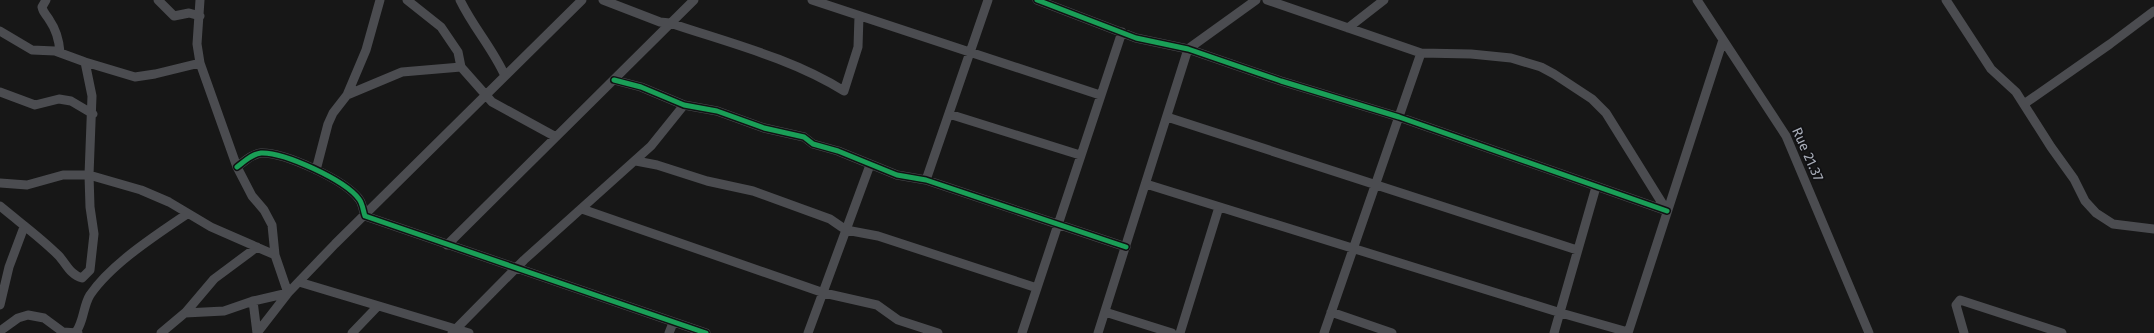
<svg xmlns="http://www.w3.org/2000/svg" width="2154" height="333" viewBox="0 0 2154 333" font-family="'Fira Sans',sans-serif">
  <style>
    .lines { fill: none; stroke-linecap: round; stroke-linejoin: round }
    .street { stroke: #4b4c50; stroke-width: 9 }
    .cycleway-casing { stroke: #111113; stroke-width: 8 }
    .cycleway { stroke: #1a9f57; stroke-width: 5 }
    .labels { text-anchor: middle; stroke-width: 3.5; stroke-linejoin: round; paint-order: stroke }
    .street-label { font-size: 14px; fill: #a8adb8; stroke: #111113 }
  </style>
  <rect width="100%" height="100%" fill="#171717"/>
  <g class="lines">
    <path class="street" d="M 46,0 L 42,7 C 43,13 47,15 50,21 C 57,31 59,40 60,52
      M 158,0 L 174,16 L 189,13 L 200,16
      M 200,0 L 197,44 L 200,63 L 237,167 L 252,196 L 264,210 L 272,225 L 275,255 L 288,293
      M 407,0 L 441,27 L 458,52 L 461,67 L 492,102 L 556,137
      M 460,0 C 473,27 493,49 505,76
      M 603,0 L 660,22 L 670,23 C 729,43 791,58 844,91 L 858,47 L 859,16
      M 812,0 L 1100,95
      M 1037,0 L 1136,38 L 1188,49 L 1281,81 L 1399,117 L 1667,211
      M 1267,0 L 1421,53 L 1471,54 L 1511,58 L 1541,67 L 1554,74 L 1592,99 L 1606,113 L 1667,211
      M 1697,0 L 1786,136 L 1869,333
      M 1946,0 L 1991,69 L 2016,92 L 2051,147 L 2074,179 L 2085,201 L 2096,213 L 2113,224 L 2154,229
      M 1348,28 L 1384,0
      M 0,31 L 32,50 L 55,51 L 85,62 L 135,77 L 155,74 L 200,63
      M 614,80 L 641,87 L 684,105 L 717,111 L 764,128 L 804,137 L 813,144 L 838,151 L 897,175 L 926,180 L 1126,247
      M 0,92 L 35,105 L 59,99 L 71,101 L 93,114
      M 347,95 L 366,50 L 380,0
      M 2024,104 L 2110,44 L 2154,11
      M 949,114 L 1080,155
      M 1167,117 L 1577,250
      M 636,161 L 657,165 L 707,181 L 753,191 L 830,219 L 846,230 L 878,236 L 1037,288
      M 237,167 C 245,161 252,154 261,153 C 284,152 345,180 359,199 C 363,204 363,211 365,216 L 706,333
      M 316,170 L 328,124 L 333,113 L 347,95 L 402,72 L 461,67
      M 926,180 L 988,0
      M 0,183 L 27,185 L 63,175 L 89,175 L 141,190 L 169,202 L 211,227 L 275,255
      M 1146,184 L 1561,313 L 1628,332
      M 0,206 C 19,222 40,237 58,255 C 66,263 70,275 82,278 L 90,270 L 94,234 L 90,207 L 89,175 L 92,96 L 85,62
      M 582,209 L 824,293 L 877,305 L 898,320 L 938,333
      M 447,245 L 694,0
      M 299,282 L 469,333
      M 0,305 L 9,267 L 24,227
      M 1105,312 L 1172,333
      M 1331,312 L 1392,333
      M 185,313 L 224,311 L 253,301
      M 0,331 L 18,318 L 28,315 L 44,318 L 63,332 L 78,333
      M 76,332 C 84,321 83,306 90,295 C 111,264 156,235 187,214
      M 161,333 L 186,312 L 214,279 L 257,247
      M 257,333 L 288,293 L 335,244 L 582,0
      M 257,333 L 253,301 L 288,293
      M 352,333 L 377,307
      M 452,333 L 524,260 L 651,146 L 684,105
      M 669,333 L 673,323
      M 808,333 L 870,165
      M 1022,333 L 1122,32
      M 1098,333 L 1188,49 L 1256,0
      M 1180,333 L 1219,207
      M 1324,333 L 1421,53
      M 1554,333 L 1596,187
      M 1628,333 L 1723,40
      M 1964,333 L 1956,305 L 1960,300 L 2062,333"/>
    <g class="cycleway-casing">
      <path id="cycleway" d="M 1037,0 L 1136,38 L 1188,49 L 1281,81 L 1399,117 L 1667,211
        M 614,80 L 641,87 L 684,105 L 717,111 L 764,128 L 804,137 L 813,144 L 838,151 L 897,175 L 926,180 L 1126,247
        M 237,167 C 245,161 252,154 261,153 C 284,152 345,180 359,199 C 363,204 363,211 365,216 L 706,333"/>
    </g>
    <use href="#cycleway" class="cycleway"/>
  </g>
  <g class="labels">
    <g class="street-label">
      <text transform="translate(1808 154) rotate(66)" y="5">Rue 21.37</text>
    </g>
  </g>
</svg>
